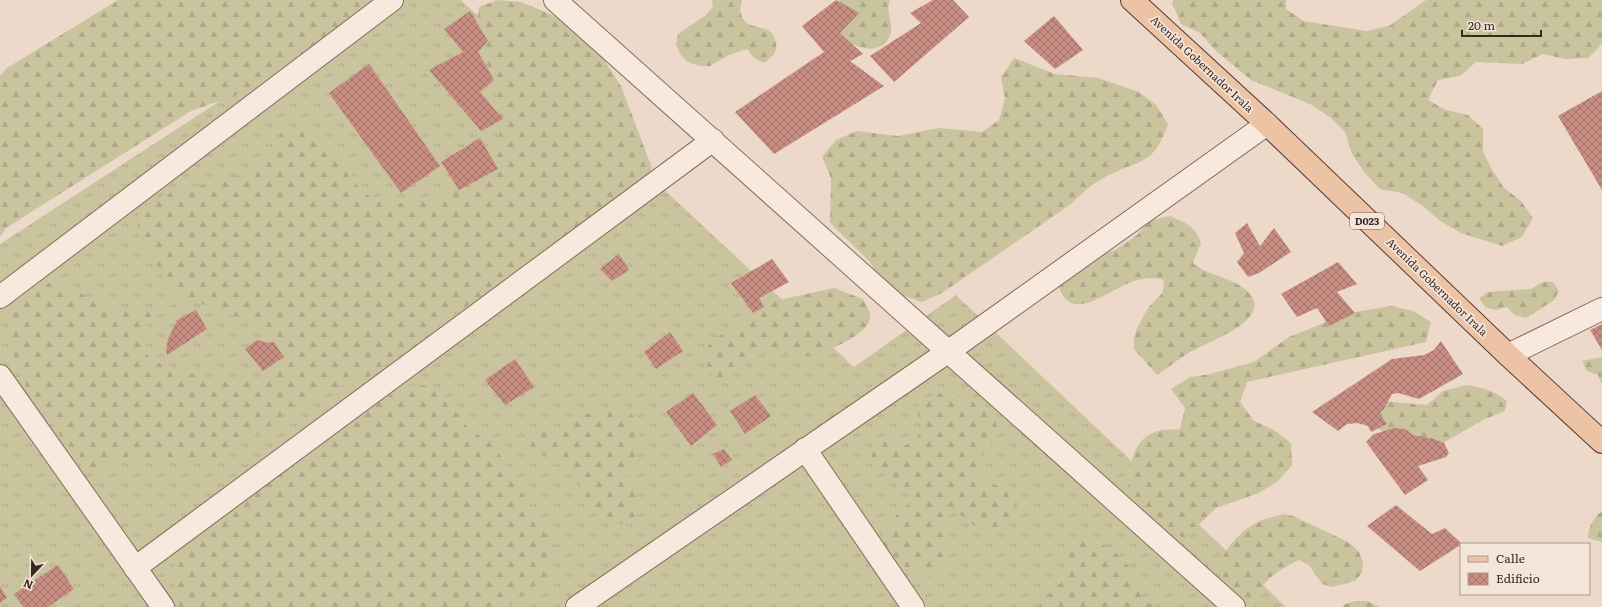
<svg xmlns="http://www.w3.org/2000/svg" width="1602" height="607" viewBox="0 0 1602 607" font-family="Literata,serif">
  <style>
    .grass { fill: url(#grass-tufts) }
    .forest { fill: url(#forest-firs); fill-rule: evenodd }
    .building { fill: url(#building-cross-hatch) }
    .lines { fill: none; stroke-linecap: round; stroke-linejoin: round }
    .minor-casing { stroke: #886a5f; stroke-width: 24 }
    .major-casing { stroke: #573a33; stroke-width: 24 }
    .minor { stroke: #f7e9dd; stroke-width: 22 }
    .major { stroke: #ecc4a5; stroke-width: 22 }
    .labels { text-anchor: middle; stroke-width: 3.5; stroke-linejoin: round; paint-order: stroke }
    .shield { fill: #f4e5d9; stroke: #726059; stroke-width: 1 }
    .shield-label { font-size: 10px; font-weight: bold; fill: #3a2722 }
    .street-label { font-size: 11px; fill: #3a2722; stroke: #f4e5d9 }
  </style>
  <defs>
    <pattern id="grass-tufts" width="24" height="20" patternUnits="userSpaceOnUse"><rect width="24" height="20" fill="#cac49e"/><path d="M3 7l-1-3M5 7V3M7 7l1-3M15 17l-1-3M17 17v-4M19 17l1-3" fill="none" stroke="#aea888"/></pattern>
    <pattern id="forest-firs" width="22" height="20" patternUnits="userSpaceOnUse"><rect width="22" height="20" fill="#cac49e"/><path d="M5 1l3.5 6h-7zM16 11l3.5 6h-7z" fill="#aea888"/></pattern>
    <pattern id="building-cross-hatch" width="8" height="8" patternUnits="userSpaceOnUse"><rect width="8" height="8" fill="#c88d82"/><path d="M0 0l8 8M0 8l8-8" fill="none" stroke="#a3736a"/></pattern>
  </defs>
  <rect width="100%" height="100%" fill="#edd9ca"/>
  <path class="grass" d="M 375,0 L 461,0 L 854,367 L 956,295 L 1286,607 L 0,607 L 0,244 Z"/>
  <path class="forest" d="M 118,0 L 375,0 L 311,51 L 234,96 L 191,111 L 6,228 L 0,237 L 0,76 L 7,68 Z
    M 497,0 L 521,2 L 562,19 L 595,46 L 621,86 L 652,168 L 641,186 L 457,313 L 370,376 L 307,397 L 289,408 L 274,423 L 221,457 L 199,464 L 178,458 L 131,458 L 109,463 L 90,473 L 79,455 L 63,441 L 52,421 L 35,407 L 16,365 L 9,320 L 21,299 L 36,285 L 58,282 L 115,311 L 158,308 L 177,298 L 139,238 L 137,217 L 151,201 L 172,192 L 235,177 L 255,167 L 282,132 L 303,129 L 322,139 L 339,152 L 360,191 L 379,201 L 401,203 L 443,195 L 463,187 L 481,175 L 493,156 L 499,136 L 501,113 L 476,28 L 479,7 ZM 189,302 C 210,304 246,317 261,333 C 271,344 282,364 265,375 C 262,377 258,380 254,380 C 231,383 153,372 143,349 C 139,338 145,326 151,317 L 161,314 L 173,303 Z
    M 712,0 L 742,0 C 740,7 739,15 745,21 C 755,31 772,23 776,43 C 778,53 771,58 764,63 L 754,58 L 747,49 L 729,55 L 710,66 L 699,66 L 688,62 L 680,54 L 676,44 L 678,34 L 706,15 L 713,7 Z
    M 839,0 L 890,0 C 886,10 891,17 891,28 C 892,41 879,51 866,48 C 854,46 847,43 840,33 L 843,13 Z
    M 1173,0 L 1286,0 L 1286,9 L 1304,21 L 1366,31 L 1389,26 L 1426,0 L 1602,0 L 1602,44 L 1588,58 L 1565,59 L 1543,54 L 1522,64 L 1476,62 L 1460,76 L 1438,80 L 1428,100 L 1446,110 L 1468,115 L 1483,129 L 1483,152 L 1493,171 L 1504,188 L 1521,201 L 1533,218 L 1522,237 L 1502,246 L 1461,233 L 1440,221 L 1423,206 L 1402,193 L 1380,189 L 1365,173 L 1352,154 L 1345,132 L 1331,118 L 1312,105 L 1251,80 L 1216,51 L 1200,33 L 1181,24 L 1172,3 Z
    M 1014,58 L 1055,74 L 1098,78 L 1139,92 L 1156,105 L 1168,124 C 1154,166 1140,159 1105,177 C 1092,184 1082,193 1071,204 L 942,293 L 922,302 L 901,295 L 882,281 L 869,261 L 830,223 L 831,178 L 822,157 L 836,140 L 857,131 L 898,136 L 939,128 L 982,132 L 999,120 L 1005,99 L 1001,77 Z
    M 1170,216 C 1185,223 1195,225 1201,243 L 1193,263 C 1208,276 1227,276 1242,287 C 1282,315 1215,339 1196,349 C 1182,356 1170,366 1157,375 L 1134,349 L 1134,338 L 1137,328 L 1148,308 L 1163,292 L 1164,280 C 1153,277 1141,278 1131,282 C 1106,292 1068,326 1058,283 L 1099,255 L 1115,250 L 1137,235 L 1149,221 Z
    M 1542,282 L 1553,282 L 1559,291 L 1554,300 L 1526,318 L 1515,315 L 1507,307 L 1496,310 L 1485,307 L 1479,298 L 1488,292 L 1531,289 Z
    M 834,288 L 863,299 C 866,305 871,312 870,319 C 867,336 821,355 805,356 C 794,356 781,350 769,351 C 753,354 739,374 723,380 L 712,377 L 703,358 L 707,347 L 715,339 L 760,307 L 769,302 Z
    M 1392,306 L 1413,311 L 1431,322 L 1426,342 L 1247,382 L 1240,402 L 1254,421 L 1274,430 L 1291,443 L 1292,465 L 1278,481 L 1259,493 L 1216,508 L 1184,539 L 1144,507 L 1128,489 C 1130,466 1132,438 1158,431 C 1165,429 1173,430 1180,429 L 1185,408 L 1171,389 L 1190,377 L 1210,374 L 1254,362 L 1289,337 L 1349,313 Z
    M 1602,357 L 1602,397 L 1602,385 L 1598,375 L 1587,371 L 1582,361 Z
    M 424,385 L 443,395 L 470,430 L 489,441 L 502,458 L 558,555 L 547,575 L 506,607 L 176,607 L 174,559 L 183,540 L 219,514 L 276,478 L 365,412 L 402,387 Z
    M 1466,385 C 1481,387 1495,391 1507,401 L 1505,411 L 1483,420 L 1428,452 L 1388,435 L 1379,429 L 1367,411 L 1371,400 L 1427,405 L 1443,391 Z
    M 945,392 C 962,394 1004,413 997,436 C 993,446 984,453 977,460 L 976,471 L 984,479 L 1015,495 C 1021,520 1010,528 987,532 L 966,521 L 958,512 L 949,506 C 949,514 947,521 947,529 C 947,550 954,562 932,576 C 906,570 864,552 892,520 C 896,514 903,510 908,505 L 908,494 L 873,463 L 871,450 L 876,441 L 886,439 L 906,445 C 925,436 921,427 917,409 L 924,399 Z
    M 604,408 C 610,409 619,409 625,411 C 643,417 641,437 637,451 C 635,457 631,465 630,472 C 629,493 649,504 630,524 C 621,524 614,524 607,519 C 587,507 582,482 564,468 C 550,456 534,453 523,437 L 532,431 C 565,436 575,414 604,408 Z
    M 1602,511 L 1602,542 L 1588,538 C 1588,527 1593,518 1602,511 Z
    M 1283,514 L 1293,516 L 1342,539 L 1351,544 L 1359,552 L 1363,562 L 1362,573 L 1355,581 L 1332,587 L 1322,584 L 1309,565 L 1299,560 C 1281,568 1254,585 1255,607 L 1236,607 C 1230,597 1223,583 1221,570 C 1219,553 1238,535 1251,526 C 1260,520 1272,517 1283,514 Z
    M 1086,536 C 1101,542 1120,553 1129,567 C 1139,582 1133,597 1156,607 L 1038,607 L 1041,602 L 1065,579 L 1064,556 L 1075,538 Z
    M 1356,601 L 1367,601 L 1380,607 L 1342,607 L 1345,604 Z"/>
  <path class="building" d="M 836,0 L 859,13 L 840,33 L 863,54 L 850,61 L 884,86 L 774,154 L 735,112 L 824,52 L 802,26 Z
    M 933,0 L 953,0 L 969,17 L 894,82 L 870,56 L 921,23 L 910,13 Z
    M 470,11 L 488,41 L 478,52 L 494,80 L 480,92 L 503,119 L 481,131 L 429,70 L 463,52 L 444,29 Z
    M 1054,16 L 1083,50 L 1055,69 L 1024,41 Z
    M 369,64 L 440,166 L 401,193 L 329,93 Z
    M 1602,91 L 1602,190 L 1558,116 Z
    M 480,138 L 498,169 L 459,190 L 441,162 Z
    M 1247,223 L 1260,246 L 1274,228 L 1291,252 L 1259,273 L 1248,277 L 1237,262 L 1244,253 L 1235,233 Z
    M 619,254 L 629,270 L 612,281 L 600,269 Z
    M 772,259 L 789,282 L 759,298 L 764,307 L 753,313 L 731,283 Z
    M 1338,262 L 1357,284 L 1337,292 L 1355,313 L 1329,326 L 1317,308 L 1297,317 L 1281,294 Z
    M 196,310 L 207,329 L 167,355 L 166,350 L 168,339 L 177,320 Z
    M 1602,324 L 1602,350 L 1590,330 Z
    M 670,332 L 683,351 L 656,369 L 644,352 Z
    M 257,340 L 268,343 L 274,342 L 284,357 L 263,371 L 245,349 Z
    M 1441,341 L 1463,374 L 1419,399 L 1398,393 L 1392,394 L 1384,409 L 1379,413 L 1387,424 L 1371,432 L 1368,426 L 1358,423 L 1347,424 L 1338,431 L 1312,412 L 1392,359 L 1424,355 L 1434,350 Z
    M 515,359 L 534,387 L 505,405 L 485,380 Z
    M 693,393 L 717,425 L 691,446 L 666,412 Z
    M 755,395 L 771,416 L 745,434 L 730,411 Z
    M 1394,428 L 1405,429 L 1413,435 L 1434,439 L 1444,443 L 1449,453 L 1446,457 L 1418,466 L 1428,480 L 1405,495 L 1366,442 L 1374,434 Z
    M 724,449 L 732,460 L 721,467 L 713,454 Z
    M 1396,505 L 1432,534 L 1445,528 L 1462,544 L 1420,571 L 1367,526 Z
    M 58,565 L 74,589 L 48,607 L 23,607 L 14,594 Z
    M 0,586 L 7,598 L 0,603 Z"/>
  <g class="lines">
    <g class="minor-casing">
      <path id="minor" d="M 555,0 L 1234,607
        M 0,297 L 392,0
        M 1508,355 L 1602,309
        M 0,376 L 163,607
        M 805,449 L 913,607
        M 135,568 L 713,140
        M 577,607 L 949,351 L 1267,124"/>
    </g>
    <g class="major-casing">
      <path id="major" d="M 1132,0 L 1267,124 L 1508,355 L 1602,442"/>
    </g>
    <use href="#minor" class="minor"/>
    <use href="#major" class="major"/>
  </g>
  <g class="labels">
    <rect class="shield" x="1350" y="213" width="34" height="16" rx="3"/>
    <g class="shield-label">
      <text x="1367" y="225">D023</text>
    </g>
    <g class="street-label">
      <text transform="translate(1202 64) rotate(43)" y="4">Avenida Gobernador Irala</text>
      <text transform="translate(1437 287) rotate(44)" y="4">Avenida Gobernador Irala</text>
    </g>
  </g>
  <rect x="1460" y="543" width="130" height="52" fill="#f4e5d9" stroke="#aa9990"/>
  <rect x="1468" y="556" width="20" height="6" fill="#ecc4a5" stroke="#aa9990"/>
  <text x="1496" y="563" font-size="12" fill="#3a2722">Calle</text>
  <rect x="1468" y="573" width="20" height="12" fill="url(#building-cross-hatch)" stroke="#aa9990"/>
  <text x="1496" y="583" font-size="12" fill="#3a2722">Edificio</text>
  <g transform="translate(32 575) rotate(202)" stroke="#f4e5d9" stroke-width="3" paint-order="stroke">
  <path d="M0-3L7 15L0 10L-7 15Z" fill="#3a2722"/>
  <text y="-6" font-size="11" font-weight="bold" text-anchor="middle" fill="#3a2722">N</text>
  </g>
  <path d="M1462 30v6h79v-6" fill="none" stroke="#3a2722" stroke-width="2"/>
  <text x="1468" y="30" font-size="12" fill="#3a2722" stroke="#f4e5d9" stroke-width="3" paint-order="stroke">20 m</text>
</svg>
